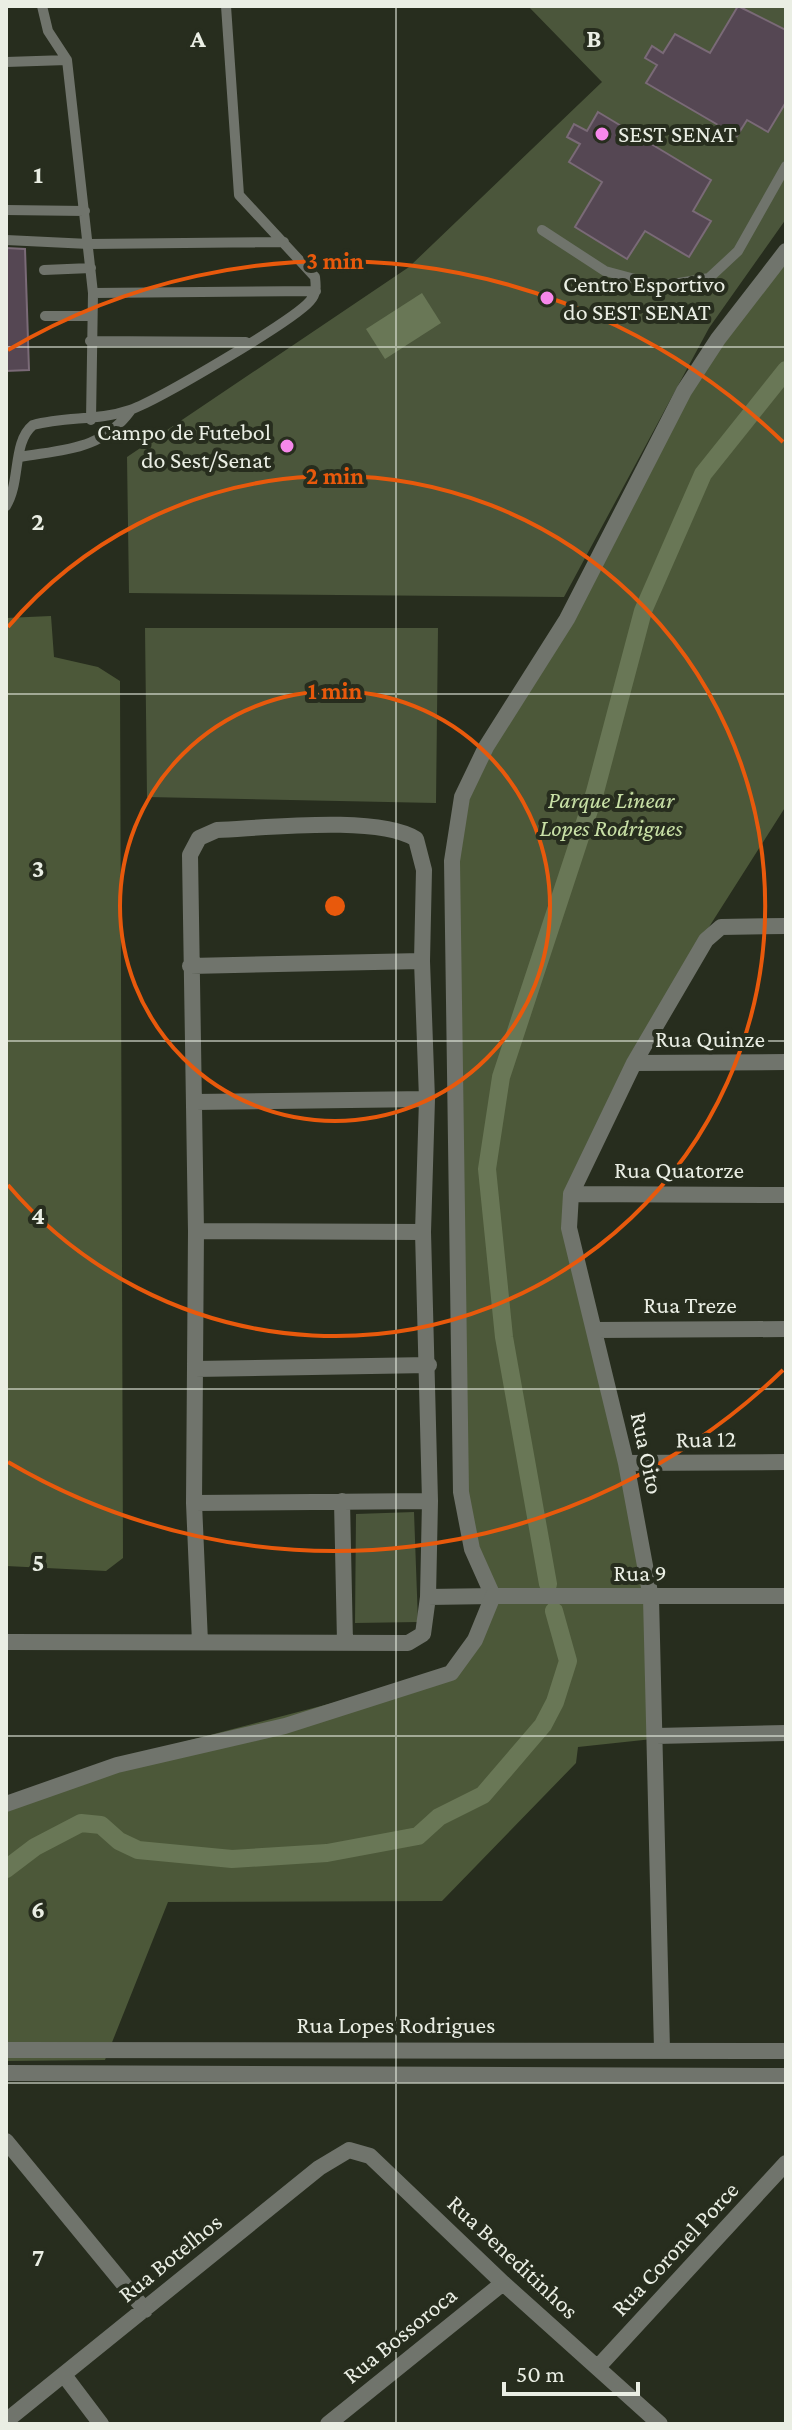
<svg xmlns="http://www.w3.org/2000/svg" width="792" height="2430" viewBox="0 0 792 2430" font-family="'Crimson Pro',serif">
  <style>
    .green { fill: #4b563b }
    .forest { fill: #4c5839 }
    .water { fill: #697756 }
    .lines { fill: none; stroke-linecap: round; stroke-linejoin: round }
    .canal { stroke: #697756; stroke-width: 18 }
    .building { fill: #554753; stroke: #7a6a77; stroke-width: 2 }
    .service { stroke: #70746c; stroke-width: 10 }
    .minor { stroke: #70746c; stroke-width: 16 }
    .tertiary { stroke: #70746c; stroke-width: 16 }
    .grid { fill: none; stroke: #eaeee4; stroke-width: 2; stroke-opacity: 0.55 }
    .ring { fill: none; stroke: #e8590c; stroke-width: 4 }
    .poi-dot { fill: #f788eb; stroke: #272d1e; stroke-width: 3 }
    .labels { text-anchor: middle; stroke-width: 8; stroke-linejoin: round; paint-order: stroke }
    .poi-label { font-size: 24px; fill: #eaeee4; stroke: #272d1e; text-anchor: start }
    .park-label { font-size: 24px; font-style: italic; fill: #c8e0a6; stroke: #272d1e }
    .street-label { font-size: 24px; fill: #eaeee4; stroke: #272d1e }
    .grid-label { font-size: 26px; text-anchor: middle; font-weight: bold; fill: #eaeee4; stroke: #272d1e; stroke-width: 8; stroke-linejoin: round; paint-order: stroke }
    .centre { fill: #e8590c; stroke: #272d1e; stroke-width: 4 }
    .ring-label { font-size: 24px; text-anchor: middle; font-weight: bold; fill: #e8590c; stroke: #272d1e; stroke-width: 8; stroke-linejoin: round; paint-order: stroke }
  </style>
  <rect width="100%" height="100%" fill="#272d1e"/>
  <path class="green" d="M 528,6 L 786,6 L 786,219 L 709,328 L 564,597 L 129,593 L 127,457 L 409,267 L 602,82 Z
    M 145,628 L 438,628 L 436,803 L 147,797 Z
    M 414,1512 L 418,1622 L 355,1623 L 356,1514 Z"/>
  <path class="forest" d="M 786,263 L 786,806 L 709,927 L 570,1192 L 571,1227 L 629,1463 L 662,1738 L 578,1747 L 576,1763 L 442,1901 L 168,1902 L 105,2060 L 6,2061 L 6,1798 L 118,1759 L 447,1673 L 491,1596 L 469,1552 L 453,859 L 464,796 L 570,618 L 689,386 Z
    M 51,616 L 54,657 L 98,667 L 120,681 L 123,1558 L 106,1571 L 6,1566 L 6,618 Z"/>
  <path class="water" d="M 422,293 L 441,323 L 385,359 L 366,329 Z"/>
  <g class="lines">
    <path class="canal" d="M 548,1584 L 504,1337 L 487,1169 L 501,1077 L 595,792 L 643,611 L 703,474 L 786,370
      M 6,1869 L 35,1847 L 81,1823 L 101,1825 L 119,1841 L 138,1850 L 232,1859 L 327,1853 L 418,1836 L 439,1817 L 483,1795 L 543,1725 L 555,1702 L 568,1661 L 554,1611"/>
  </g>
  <path class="building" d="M 738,6 L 786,30 L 786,102 L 768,132 L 747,120 L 737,136 L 646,83 L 657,65 L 645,58 L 652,46 L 663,53 L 675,34 L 710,53 Z
    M 598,112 L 711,180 L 693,211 L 711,221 L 689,257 L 645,231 L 627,259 L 575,227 L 602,182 L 569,162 L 580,144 L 567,137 L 574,124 L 587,131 Z
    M 6,248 L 25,249 L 29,370 L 6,371 Z"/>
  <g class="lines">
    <path class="service" d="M 42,6 L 48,31 L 67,60 L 93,293 L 91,420
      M 6,62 L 67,60
      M 6,210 L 85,211
      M 542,230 L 605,271 L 661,286 L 709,278 L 738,251 L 786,166
      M 6,240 L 89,244 L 284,242
      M 44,270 L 91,268
      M 93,293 L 316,291
      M 45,316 L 92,316
      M 90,341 L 246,342
      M 20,457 C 66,449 102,450 131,410
      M 6,506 C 21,482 12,442 33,425 C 66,416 98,421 130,410 C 158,400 293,321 310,301 C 317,293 316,286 315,277 L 239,195 L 226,6"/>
    <path class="minor" d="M 190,966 L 422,961
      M 634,1063 L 786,1062
      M 195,1102 L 427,1099
      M 571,1194 L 786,1195
      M 196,1231 L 423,1232
      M 595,1330 L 786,1329
      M 195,1369 L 429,1365
      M 626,1463 L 786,1462
      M 342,1501 L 345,1642
      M 194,1503 L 430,1501
      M 428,1597 L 493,1596 L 472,1549 L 461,1492 L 452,861 L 462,797 L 486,747 L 567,619 L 684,391 L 718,339 L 786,251
      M 6,1642 L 408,1643 L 423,1634 L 428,1597 L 430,1501 L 423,1232 L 427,1099 L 422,961 L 424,870 L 416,839 C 378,815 265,828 217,830 L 199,838 L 190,855 L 196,1231 L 194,1503 L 200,1642
      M 656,1736 L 786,1733
      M 662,2050 L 651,1598 L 626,1463 L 569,1228 L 571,1194 L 634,1063 L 706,940 L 721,927 L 786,926
      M 6,2141 L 145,2310
      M 598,2367 L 786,2163
      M 64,2375 L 101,2424
      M 6,2421 L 319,2168 L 349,2150 L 370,2156 L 503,2283 L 660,2424
      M 328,2424 L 503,2283"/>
    <path class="tertiary" d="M 6,1804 L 117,1765 L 285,1726 L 451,1673 L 475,1640 L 493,1596 L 786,1596
      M 6,2050 L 786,2051
      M 6,2073 L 786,2076"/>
  </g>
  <path class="grid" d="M 396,6 L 396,2424M 6,347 L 786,347M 6,694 L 786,694M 6,1041 L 786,1041M 6,1389 L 786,1389M 6,1736 L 786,1736M 6,2083 L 786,2083"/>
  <g class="ring">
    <circle cx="335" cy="906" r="215"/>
    <path d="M8 627A430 430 0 1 1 8 1185"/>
    <path d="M783 1370A645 645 0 0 1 8 1462M8 350A645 645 0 0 1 783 442"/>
  </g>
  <g class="poi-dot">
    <circle cx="602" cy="134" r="8"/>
    <circle cx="547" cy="298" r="8"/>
    <circle cx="287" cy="446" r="8"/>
  </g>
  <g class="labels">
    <g class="poi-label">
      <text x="618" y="142">SEST SENAT</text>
      <text x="563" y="292">Centro Esportivo<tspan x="563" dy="28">do SEST SENAT</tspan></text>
      <text x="271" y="440" text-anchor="end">Campo de Futebol<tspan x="271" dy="28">do Sest/Senat</tspan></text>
    </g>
    <g class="park-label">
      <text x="611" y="808">Parque Linear<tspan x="611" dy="28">Lopes Rodrigues</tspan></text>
    </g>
    <g class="street-label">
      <text x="710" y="1047">Rua Quinze</text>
      <text x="679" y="1178">Rua Quatorze</text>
      <text x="690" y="1313">Rua Treze</text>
      <text transform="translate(706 1439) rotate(-1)" y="8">Rua 12</text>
      <text transform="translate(647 1453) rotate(78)" y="8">Rua Oito</text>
      <text x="640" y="1581">Rua 9</text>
      <text x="396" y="2033">Rua Lopes Rodrigues</text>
      <text transform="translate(675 2249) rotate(-47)" y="8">Rua Coronel Porce</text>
      <text transform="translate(513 2257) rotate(43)" y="8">Rua Beneditinhos</text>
      <text transform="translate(170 2258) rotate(-39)" y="8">Rua Botelhos</text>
      <text transform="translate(400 2335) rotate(-39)" y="8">Rua Bossoroca</text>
    </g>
  </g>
  <g class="grid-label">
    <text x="198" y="47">A</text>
    <text x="594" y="47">B</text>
    <text x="38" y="183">1</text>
    <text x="38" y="530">2</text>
    <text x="38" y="877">3</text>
    <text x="38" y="1224">4</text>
    <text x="38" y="1571">5</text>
    <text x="38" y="1918">6</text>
    <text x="38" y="2266">7</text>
  </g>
  <circle cx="335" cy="906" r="12" class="centre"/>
  <g class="ring-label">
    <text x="335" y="269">3 min</text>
    <text x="335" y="484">2 min</text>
    <text x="335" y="699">1 min</text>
  </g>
  <rect width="792" height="2430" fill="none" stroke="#eaeee4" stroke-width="16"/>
  <path d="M504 2382v12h134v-12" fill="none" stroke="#eaeee4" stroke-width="4"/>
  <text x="516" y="2382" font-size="24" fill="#eaeee4" stroke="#272d1e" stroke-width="6" paint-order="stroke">50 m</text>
</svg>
